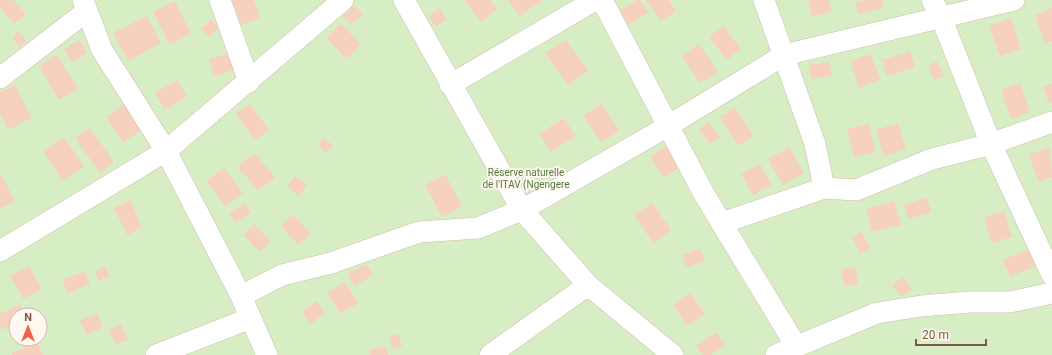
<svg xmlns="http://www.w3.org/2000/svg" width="1052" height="355" viewBox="0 0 1052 355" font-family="Roboto,sans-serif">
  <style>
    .green { fill: #d7eec5; fill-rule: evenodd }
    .building { fill: #f6d1be }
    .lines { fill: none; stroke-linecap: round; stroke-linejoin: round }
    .street-casing { stroke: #d2bbac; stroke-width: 22 }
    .street { stroke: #fff; stroke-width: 21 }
    .labels { text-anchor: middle; stroke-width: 3.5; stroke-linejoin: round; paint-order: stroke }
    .park-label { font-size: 10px; fill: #527b3d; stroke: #fff8f0 }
  </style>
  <rect width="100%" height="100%" fill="#fef4e8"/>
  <path class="green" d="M 0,0 L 1052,0 L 1052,355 L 0,355 ZM 16,315 L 40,315 L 40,339 L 16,339 Z"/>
  <path class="building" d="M 0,0 L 14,0 L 26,14 L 14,24 L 0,8 Z
    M 232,0 L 254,0 L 260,18 L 241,25 Z
    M 464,0 L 490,0 L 497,9 L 481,22 Z
    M 508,0 L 543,0 L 520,16 Z
    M 636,0 L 640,0 L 649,12 L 629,25 L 620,11 Z
    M 646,0 L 669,0 L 676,11 L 661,21 Z
    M 808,0 L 829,0 L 832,11 L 812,17 Z
    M 863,0 L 882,0 L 884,8 L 858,14 L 855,2 Z
    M 175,1 L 191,34 L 170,45 L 153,12 Z
    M 354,5 L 363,14 L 351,25 L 343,16 Z
    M 440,8 L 447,19 L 436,27 L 428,16 Z
    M 1052,8 L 1052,41 L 1045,44 L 1035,15 Z
    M 147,16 L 161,43 L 128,61 L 113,33 Z
    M 1011,18 L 1021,49 L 1000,56 L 989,26 Z
    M 211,19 L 219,27 L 209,37 L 201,29 Z
    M 341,24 L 361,44 L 347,59 L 326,38 Z
    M 723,26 L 741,49 L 727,60 L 709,37 Z
    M 18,31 L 26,41 L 20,47 L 12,37 Z
    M 80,40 L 87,53 L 72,62 L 64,49 Z
    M 566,40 L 588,70 L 568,85 L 545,53 Z
    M 699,44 L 718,72 L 700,83 L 682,56 Z
    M 910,51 L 915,67 L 887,76 L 882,60 Z
    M 229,53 L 234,70 L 214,76 L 209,59 Z
    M 871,54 L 880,80 L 859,88 L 850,61 Z
    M 57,55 L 78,89 L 59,100 L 39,66 Z
    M 937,61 L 944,76 L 934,80 L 928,66 Z
    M 829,62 L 832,76 L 811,79 L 809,65 Z
    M 177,80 L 187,96 L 165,110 L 155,93 Z
    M 1020,83 L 1030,112 L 1011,119 L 1001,90 Z
    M 1052,84 L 1052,102 L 1049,104 L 1043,87 Z
    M 15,85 L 32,118 L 8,130 L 0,114 L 0,92 Z
    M 125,104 L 142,130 L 123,142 L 106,117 Z
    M 250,104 L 269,130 L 255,140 L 236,114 Z
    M 602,104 L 619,131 L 601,142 L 583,115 Z
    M 735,107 L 753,136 L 738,146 L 720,117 Z
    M 564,118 L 576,136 L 551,152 L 539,134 Z
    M 709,122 L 720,137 L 710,144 L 699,129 Z
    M 898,123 L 906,149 L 884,156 L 876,130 Z
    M 869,124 L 875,152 L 854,157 L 847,129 Z
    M 90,128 L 114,162 L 100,173 L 75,138 Z
    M 64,137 L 84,166 L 63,181 L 43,152 Z
    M 325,137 L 333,147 L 325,153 L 318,144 Z
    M 666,146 L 680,167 L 664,178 L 650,157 Z
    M 789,147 L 804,173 L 783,185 L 768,159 Z
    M 1050,147 L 1052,177 L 1039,182 L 1029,155 Z
    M 255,153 L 275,178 L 258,191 L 238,167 Z
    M 760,164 L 772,185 L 753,195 L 741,174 Z
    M 224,168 L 243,193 L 225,206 L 206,181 Z
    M 1,174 L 15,201 L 0,209 L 0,175 Z
    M 445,174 L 462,206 L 442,217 L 425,185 Z
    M 296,176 L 307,185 L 299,196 L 287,186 Z
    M 927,198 L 931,212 L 908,219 L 904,205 Z
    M 130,200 L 142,227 L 127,235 L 114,208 Z
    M 894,201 L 901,225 L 872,232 L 866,209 Z
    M 245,203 L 251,213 L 235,223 L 229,213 Z
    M 652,203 L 671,230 L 653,243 L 634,215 Z
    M 1004,211 L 1012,237 L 992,243 L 984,217 Z
    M 293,214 L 311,234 L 298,245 L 281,226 Z
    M 254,224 L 271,242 L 260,252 L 243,235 Z
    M 861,232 L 871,248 L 861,254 L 852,237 Z
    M 700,249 L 705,261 L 686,268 L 682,255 Z
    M 1029,249 L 1036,266 L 1010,277 L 1003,260 Z
    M 367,264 L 373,275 L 354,286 L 348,274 Z
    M 29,266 L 42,289 L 23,299 L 10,276 Z
    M 105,266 L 110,276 L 99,281 L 94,272 Z
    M 855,267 L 858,284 L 844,286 L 841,269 Z
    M 85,271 L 90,284 L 68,293 L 62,280 Z
    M 903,277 L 912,289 L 901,296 L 892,285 Z
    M 345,282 L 358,303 L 340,314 L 328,292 Z
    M 691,293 L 705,314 L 687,326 L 673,305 Z
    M 317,301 L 325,314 L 310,324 L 302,311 Z
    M 20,304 L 26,315 L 16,315 L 16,324 L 3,330 L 0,324 L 0,314 Z
    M 97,313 L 103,327 L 87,335 L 80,320 Z
    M 121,324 L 128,339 L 116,345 L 109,330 Z
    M 716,332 L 726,345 L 711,355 L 703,355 L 696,346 Z
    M 399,334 L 402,347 L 392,348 L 390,336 Z
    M 38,342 L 43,355 L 12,355 L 12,353 Z
    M 386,346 L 388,355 L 370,355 L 369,350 Z"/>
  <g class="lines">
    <g class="street-casing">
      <path id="street" d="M 83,0 L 102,50 L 166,151 L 241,296 L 267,355
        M 220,0 L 249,82
        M 404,0 L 522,210 L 588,285 L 673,355
        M 602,0 L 704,194 L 796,346
        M 764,0 L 815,144 L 824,188
        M 932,0 L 941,17 L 991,144 L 1052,275
        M 0,78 L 87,11
        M 450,85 L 595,0
        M 722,223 L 824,188 L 856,190 L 932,159 L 991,144 L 1052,122
        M 0,251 L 166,151 L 343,0
        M 241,296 L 282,275 L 331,263 L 419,232 L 478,228 L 522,210 L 668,126 L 784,55 L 1014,0
        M 156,355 L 251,318
        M 490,355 L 588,285
        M 776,355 L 877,313 L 921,306 L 970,302 L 1010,302 L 1052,293"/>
    </g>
    <use href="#street" class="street"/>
  </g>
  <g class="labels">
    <g class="park-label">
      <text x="526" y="176">Réserve naturelle<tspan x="526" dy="12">de l'ITAV (Ngengere</tspan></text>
    </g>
  </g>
  <g transform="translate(28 327)"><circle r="19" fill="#fff8f0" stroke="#cab8ad"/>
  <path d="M0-3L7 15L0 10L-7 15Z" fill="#f06345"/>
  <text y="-6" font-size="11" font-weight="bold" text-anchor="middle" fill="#7b5849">N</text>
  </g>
  <path d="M916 339v6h70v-6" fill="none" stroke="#7b5849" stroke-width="2"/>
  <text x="922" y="339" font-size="12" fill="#7b5849" stroke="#fff8f0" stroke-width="3" paint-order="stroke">20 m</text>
</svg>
